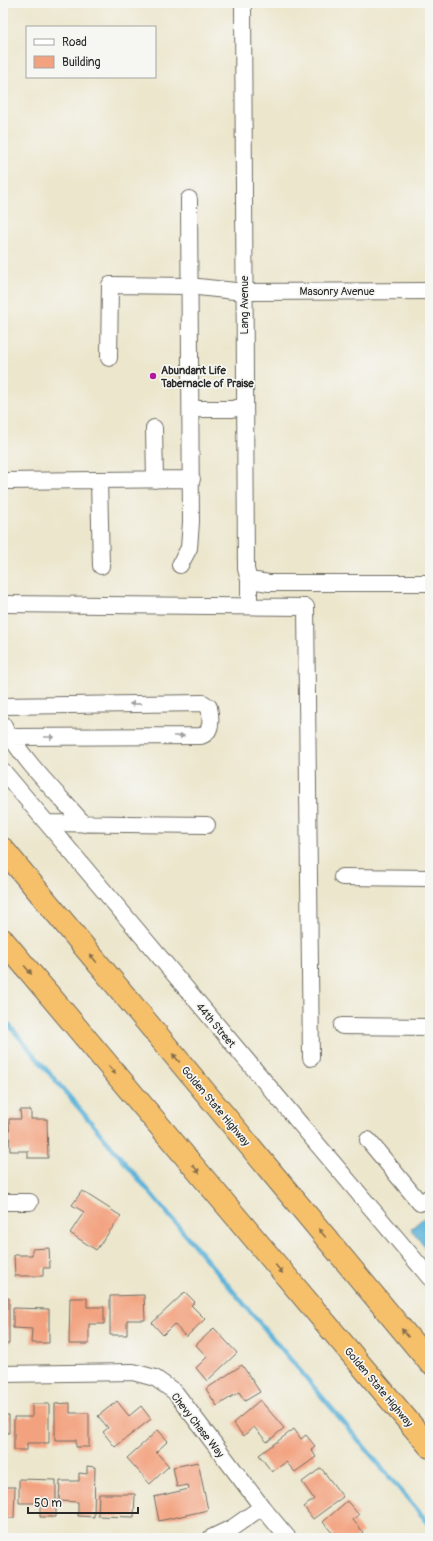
<svg xmlns="http://www.w3.org/2000/svg" width="433" height="1541" viewBox="0 0 433 1541" font-family="Pangolin,sans-serif">
  <style>
    .water { fill: #5db3d9; stroke: #446f82 }
    .lines { fill: none; stroke-linecap: round; stroke-linejoin: round }
    .stream { stroke: #5db3d9; stroke-width: 4.5 }
    .building { fill: #f3a27f }
    .minor-casing { stroke: #6f6c63; stroke-width: 18 }
    .highway-casing { stroke: #6f6c63; stroke-width: 24 }
    .minor { stroke: #fff; stroke-width: 16 }
    .highway { stroke: #f6c06b; stroke-width: 22 }
    .oneway { fill: #a0a0a0 }
    .oneway2 { fill: #866e48 }
    .poi-dot { fill: #b5179e; stroke: #f6f6f2; stroke-width: 1.5 }
    .labels { text-anchor: middle; stroke-width: 3.5; stroke-linejoin: round; paint-order: stroke }
    .street-label { font-size: 11px; fill: #2b2b2b; stroke: #f6f6f2 }
    .poi-label { font-size: 11px; font-weight: bold; fill: #2b2b2b; stroke: #f6f6f2; text-anchor: start }
  </style>
  <rect width="100%" height="100%" fill="#f6f6f2"/>
  <filter id="ink" filterUnits="userSpaceOnUse"><feTurbulence type="fractalNoise" baseFrequency=".025" numOctaves="2"/><feDisplacementMap in="SourceGraphic" scale="8" xChannelSelector="R" yChannelSelector="G"/><feConvolveMatrix kernelMatrix="1 2 1 2 8 2 1 2 1" color-interpolation-filters="sRGB"/></filter>
  <filter id="wash" filterUnits="userSpaceOnUse"><feTurbulence type="fractalNoise" baseFrequency=".012" numOctaves="4" result="noise"/><feDisplacementMap in="SourceGraphic" scale="16" xChannelSelector="R" yChannelSelector="G"/><feGaussianBlur stdDeviation="0.9" result="paint"/><feColorMatrix in="noise" values="0 0 0 0 0 0 0 0 0 0 0 0 0 0 0 0 0 1.4 0 .05"/><feComposite in="paint" operator="in"/></filter>
  <g filter="url(#wash)">
    <rect width="100%" height="100%" fill="#ece6cc"/>
    <path class="water" d="M 430,1212 L 430,1254 L 411,1229 Z"/>
    <g class="lines">
      <path class="stream" d="M 3,1018 L 430,1525"/>
    </g>
    <g id="blocks">
      <path class="building" d="M 20,1110 L 31,1110 L 31,1119 L 47,1119 L 48,1158 L 28,1158 L 28,1151 L 10,1151 L 9,1119 L 21,1119 Z
        M 82,1191 L 121,1216 L 96,1250 L 70,1233 L 84,1212 L 72,1205 Z
        M 49,1248 L 50,1268 L 43,1268 L 43,1276 L 15,1276 L 14,1255 L 32,1255 L 32,1249 Z
        M 185,1292 L 195,1302 L 191,1305 L 205,1319 L 186,1337 L 174,1324 L 163,1335 L 152,1323 Z
        M 144,1295 L 145,1320 L 127,1320 L 127,1335 L 110,1335 L 110,1296 Z
        M 3,1298 L 9,1298 L 9,1344 L 3,1344 Z
        M 70,1298 L 87,1298 L 87,1307 L 104,1307 L 104,1324 L 89,1324 L 89,1344 L 69,1344 Z
        M 13,1308 L 49,1309 L 49,1343 L 31,1343 L 32,1329 L 13,1328 Z
        M 214,1328 L 237,1353 L 207,1381 L 196,1368 L 207,1357 L 196,1345 Z
        M 242,1365 L 260,1392 L 245,1401 L 239,1392 L 217,1406 L 206,1389 Z
        M 260,1400 L 284,1428 L 267,1442 L 254,1427 L 243,1436 L 233,1423 Z
        M 117,1401 L 129,1416 L 141,1406 L 151,1419 L 115,1447 L 103,1432 L 108,1428 L 98,1416 Z
        M 70,1403 L 70,1413 L 89,1413 L 89,1447 L 76,1447 L 76,1440 L 55,1440 L 55,1404 Z
        M 32,1404 L 49,1404 L 49,1443 L 27,1443 L 27,1450 L 14,1450 L 14,1417 L 32,1417 Z
        M 3,1415 L 9,1415 L 9,1433 L 3,1433 Z
        M 294,1429 L 301,1439 L 306,1435 L 315,1446 L 311,1449 L 316,1457 L 295,1472 L 286,1462 L 272,1472 L 259,1455 Z
        M 158,1430 L 168,1441 L 156,1452 L 169,1466 L 150,1484 L 127,1458 Z
        M 198,1462 L 208,1510 L 159,1521 L 154,1497 L 189,1489 L 188,1485 L 177,1487 L 173,1467 Z
        M 87,1466 L 95,1467 L 94,1517 L 78,1516 L 78,1502 L 59,1501 L 60,1481 L 79,1481 L 79,1473 L 87,1474 Z
        M 321,1468 L 343,1497 L 313,1519 L 304,1507 L 314,1499 L 302,1482 Z
        M 19,1479 L 56,1480 L 56,1517 L 40,1517 L 40,1503 L 19,1503 Z
        M 3,1487 L 15,1487 L 14,1518 L 3,1518 Z
        M 99,1494 L 135,1494 L 134,1517 L 98,1516 Z
        M 347,1501 L 359,1515 L 353,1520 L 363,1532 L 355,1538 L 330,1538 L 334,1535 L 323,1522 Z"/>
    </g>
  </g>
  <g filter="url(#ink)">
    <use href="#blocks" fill-opacity="0" stroke="#6f6c63" stroke-width="1"/>
    <g class="lines">
      <g class="minor-casing">
        <path id="minor" d="M 243,3 L 246,569 L 249,580 L 249,606
          M 109,358 L 110,285 L 189,286 L 244,292 L 430,291
          M 191,409 L 232,409 L 245,406
          M 154,428 L 155,480
          M 99,480 L 101,566
          M 3,481 L 192,479
          M 180,565 L 189,548 L 191,522 L 189,199
          M 249,580 L 269,583 L 430,583
          M 3,604 L 306,607 L 311,1058
          M 3,706 L 203,703 L 209,707 C 211,717 213,732 201,736 L 10,737
          M 3,724 C 23,761 56,792 84,824
          M 3,771 L 430,1278
          M 47,823 L 207,825
          M 342,877 L 430,878
          M 342,1026 L 430,1027
          M 368,1140 L 420,1203 L 430,1197
          M 3,1202 L 30,1202
          M 3,1374 L 133,1372 L 155,1378 L 175,1392 L 262,1507 L 288,1538
          M 211,1538 L 232,1528 L 262,1507"/>
      </g>
      <g class="highway-casing">
        <path id="highway" d="M 3,849 L 430,1363
          M 3,940 L 430,1447"/>
      </g>
      <use href="#minor" class="minor"/>
      <use href="#highway" class="highway"/>
    </g>
    <defs><path id="oneway-solid" d="M-6-.8H1V-3.2L6.5 0L1 3.2V.8H-6Z"/></defs>
    <g class="oneway">
      <use href="#oneway-solid" transform="translate(135 704) rotate(179)"/>
      <use href="#oneway-solid" transform="translate(179 736)"/>
      <use href="#oneway-solid" transform="translate(49 737)"/>
    </g>
    <g class="oneway2">
      <use href="#oneway-solid" transform="translate(93 958) rotate(-130)"/>
      <use href="#oneway-solid" transform="translate(28 970) rotate(50)"/>
      <use href="#oneway-solid" transform="translate(176 1058) rotate(-130)"/>
      <use href="#oneway-solid" transform="translate(112 1070) rotate(50)"/>
      <use href="#oneway-solid" transform="translate(196 1169) rotate(50)"/>
      <use href="#oneway-solid" transform="translate(322 1233) rotate(-130)"/>
      <use href="#oneway-solid" transform="translate(279 1269) rotate(50)"/>
      <use href="#oneway-solid" transform="translate(405 1333) rotate(-130)"/>
    </g>
  </g>
  <circle class="poi-dot" cx="153" cy="376" r="4"/>
  <g class="labels">
    <g class="street-label">
      <text x="337" y="295">Masonry Avenue</text>
      <text transform="translate(244 305) rotate(-90)" y="4">Lang Avenue</text>
      <text transform="translate(216 1025) rotate(50)" y="4">44th Street</text>
      <text transform="translate(216 1106) rotate(50)" y="4">Golden State Highway</text>
      <text transform="translate(379 1387) rotate(50)" y="4">Golden State Highway</text>
      <text transform="translate(198 1425) rotate(52)" y="4">Chevy Chase Way</text>
    </g>
    <g class="poi-label">
      <text x="161" y="374">Abundant Life<tspan x="161" dy="13">Tabernacle of Praise</tspan></text>
    </g>
  </g>
  <rect width="433" height="1541" fill="none" stroke="#f6f6f2" stroke-width="16"/>
  <rect x="26" y="26" width="130" height="52" fill="#f6f6f2" stroke="#a5a5a2"/>
  <rect x="34" y="39" width="20" height="6" fill="#ffffff" stroke="#a5a5a2"/>
  <text x="62" y="46" font-size="12" fill="#2b2b2b">Road</text>
  <rect x="34" y="56" width="20" height="12" fill="#f3a27f" stroke="#a5a5a2"/>
  <text x="62" y="66" font-size="12" fill="#2b2b2b">Building</text>
  <path d="M28 1507v6h110v-6" fill="none" stroke="#2b2b2b" stroke-width="2"/>
  <text x="34" y="1507" font-size="12" fill="#2b2b2b" stroke="#f6f6f2" stroke-width="3" paint-order="stroke">50 m</text>
</svg>
